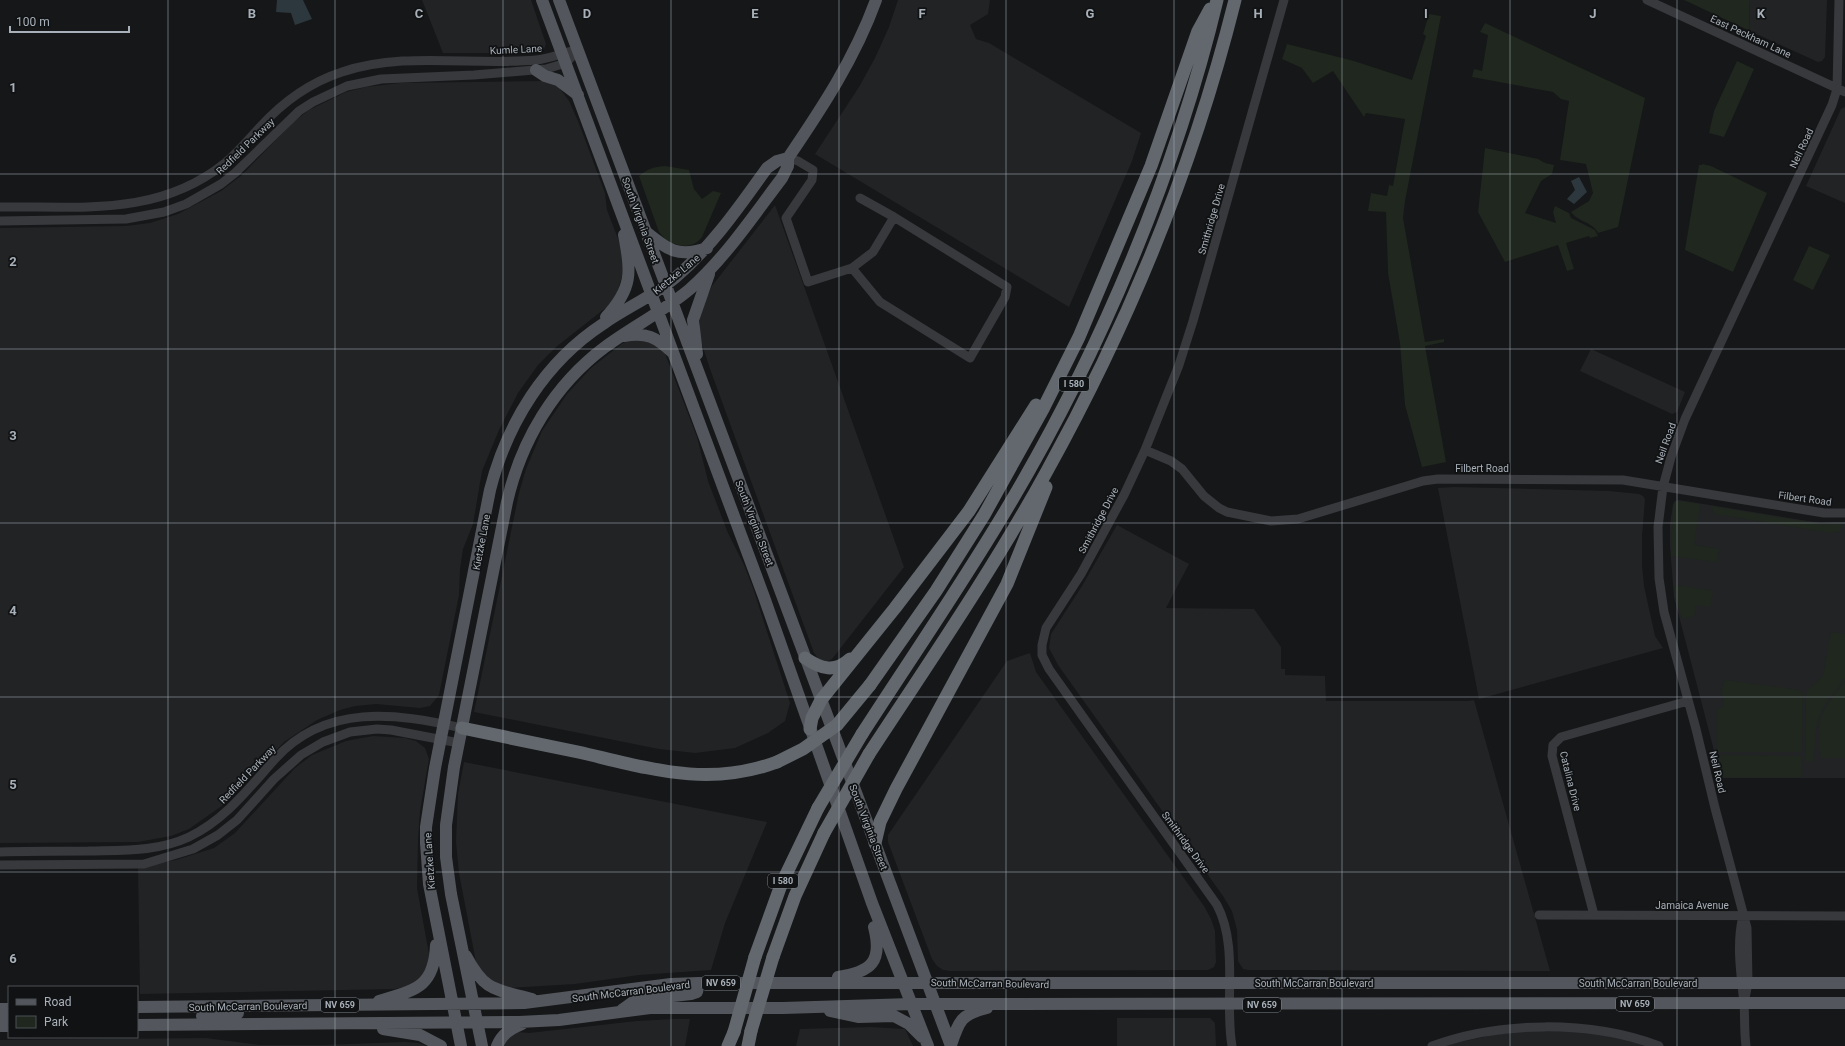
<svg xmlns="http://www.w3.org/2000/svg" width="1845" height="1046" viewBox="0 0 1845 1046" font-family="Roboto,sans-serif">
  <style>
    .built { fill: #222325 }
    .green { fill: #1f271e }
    .water { fill: #2c383d }
    .lines { fill: none; stroke-linecap: round; stroke-linejoin: round }
    .minor { stroke: #37393d; stroke-width: 9 }
    .major { stroke: #53575d; stroke-width: 12 }
    .highway { stroke: #63686f; stroke-width: 13 }
    .highway-bridge { stroke: #63686f; stroke-width: 13 }
    .grid { fill: none; stroke: #a8b0b9; stroke-width: 1; stroke-opacity: 0.55 }
    .labels { text-anchor: middle; stroke-width: 3.5; stroke-linejoin: round; paint-order: stroke }
    .shield { fill: #111213; stroke: #7b8187; stroke-width: 1 }
    .shield-label { font-size: 9px; font-weight: bold; fill: #a8b0b9 }
    .street-label { font-size: 10px; fill: #a8b0b9; stroke: #111213 }
    .grid-label { font-size: 13px; text-anchor: middle; font-weight: bold; fill: #a8b0b9; stroke: #111213; stroke-width: 3.5; stroke-linejoin: round; paint-order: stroke }
  </style>
  <rect width="100%" height="100%" fill="#161718"/>
  <path class="built" d="M 422,0 L 531,0 L 546,44 L 544,49 L 540,52 L 528,53 L 443,53 Z
    M 898,0 L 990,0 L 988,14 L 970,25 L 976,39 L 989,43 L 1141,133 L 1132,161 L 1069,307 L 815,154 L 859,87 L 875,58 L 889,27 Z
    M 1749,0 L 1827,0 L 1825,57 L 1822,61 L 1818,62 L 1750,31 Z
    M 545,81 L 556,84 L 561,90 L 569,101 L 578,121 L 605,193 L 607,210 L 620,244 L 623,262 L 622,276 L 617,294 L 608,306 L 556,347 L 538,365 L 518,393 L 499,430 L 482,471 L 473,524 L 463,549 L 460,569 L 459,595 L 439,695 L 430,706 L 420,708 L 376,704 L 355,706 L 340,710 L 317,720 L 284,742 L 223,805 L 189,829 L 171,836 L 138,842 L 0,843 L 0,228 L 126,226 L 150,223 L 178,214 L 221,191 L 242,175 L 293,122 L 309,110 L 346,92 L 366,87 L 400,83 Z
    M 1845,107 L 1845,203 L 1806,186 L 1841,109 Z
    M 775,205 L 904,567 L 832,659 L 826,662 L 819,659 L 814,653 L 710,369 L 700,338 L 700,317 L 705,300 L 712,286 Z
    M 635,339 L 648,340 L 664,351 L 697,437 L 708,481 L 728,533 L 744,565 L 753,588 L 790,703 L 785,721 L 768,733 L 735,748 L 695,753 L 659,749 L 474,712 L 519,493 L 526,469 L 542,431 L 567,394 L 591,368 L 623,343 Z
    M 1591,349 L 1685,392 L 1677,412 L 1672,414 L 1580,371 Z
    M 1454,487 L 1609,491 L 1639,494 L 1643,496 L 1645,499 L 1642,536 L 1642,565 L 1644,586 L 1655,636 L 1663,648 L 1479,699 L 1438,488 Z
    M 1679,500 L 1820,523 L 1845,522 L 1845,778 L 1717,778 L 1717,762 L 1674,597 L 1670,546 L 1670,524 L 1673,504 L 1675,501 Z
    M 1117,525 L 1189,564 L 1166,608 L 1254,609 L 1281,647 L 1281,669 L 1285,669 L 1285,675 L 1325,676 L 1326,701 L 1468,701 L 1474,700 L 1550,971 L 1248,970 L 1243,969 L 1238,961 L 1237,930 L 1232,911 L 1223,896 L 1058,665 L 1049,648 L 1051,634 L 1082,586 Z
    M 1030,653 L 1036,672 L 1046,686 L 1204,906 L 1211,919 L 1215,931 L 1216,962 L 1214,967 L 1208,970 L 950,971 L 943,970 L 937,966 L 932,959 L 888,842 L 888,835 L 1007,661 Z
    M 373,736 L 405,738 L 416,741 L 425,748 L 429,759 L 420,811 L 418,840 L 417,888 L 429,954 L 428,964 L 422,976 L 410,986 L 394,989 L 140,994 L 138,867 L 176,860 L 214,848 L 235,833 L 295,768 L 312,755 L 346,741 Z
    M 464,762 L 767,822 L 725,923 L 711,970 L 639,975 L 575,984 L 508,988 L 486,979 L 476,962 L 459,873 L 456,842 L 458,794 Z
    M 1117,1018 L 1210,1018 L 1215,1023 L 1216,1046 L 1117,1046 Z
    M 674,1019 L 690,1019 L 685,1046 L 502,1046 L 507,1037 L 517,1032 L 529,1033 L 637,1021 Z
    M 871,1027 L 905,1029 L 913,1046 L 796,1046 L 800,1029 Z
    M 1549,1029 L 1606,1032 L 1651,1046 L 1441,1046 L 1503,1033 Z
    M 206,1038 L 260,1045 L 321,1045 L 405,1042 L 418,1043 L 427,1046 L 0,1046 L 0,1040 Z"/>
  <path class="green" d="M 1684,0 L 1749,0 L 1750,31 Z
    M 1429,14 L 1441,16 L 1405,201 L 1403,218 L 1425,342 L 1444,339 L 1444,342 L 1425,346 L 1446,462 L 1422,467 L 1405,405 L 1400,343 L 1388,273 L 1386,212 L 1368,211 L 1371,193 L 1387,196 L 1389,185 L 1393,186 L 1405,119 L 1366,113 L 1364,117 L 1333,71 L 1313,83 L 1302,68 L 1282,59 L 1287,44 L 1354,61 L 1412,80 L 1426,36 L 1423,34 Z
    M 1485,23 L 1645,98 L 1618,227 L 1598,233 C 1593,222 1578,222 1571,212 L 1589,201 L 1593,193 L 1586,164 L 1560,160 L 1569,101 L 1561,99 L 1553,92 L 1472,77 L 1474,69 L 1482,71 L 1488,35 L 1480,32 Z
    M 1737,61 L 1754,69 L 1724,137 L 1709,133 L 1714,111 Z
    M 1485,148 L 1538,159 L 1545,163 L 1554,165 L 1552,174 L 1541,181 L 1525,213 L 1556,223 L 1553,212 L 1555,206 L 1569,213 L 1571,218 L 1595,230 L 1598,236 L 1590,238 L 1589,236 L 1566,243 L 1574,269 L 1567,271 L 1558,245 L 1505,262 L 1478,212 Z
    M 1702,164 L 1711,166 L 1767,193 L 1733,272 L 1685,250 L 1699,165 L 1702,165 Z
    M 665,166 L 689,170 L 694,189 L 702,199 L 713,191 L 721,193 L 702,237 C 691,252 669,246 659,232 L 639,176 C 647,169 653,167 665,166 Z
    M 1809,246 L 1830,255 L 1813,290 L 1793,280 Z
    M 1679,501 L 1700,504 L 1694,545 L 1719,549 L 1717,562 L 1671,556 L 1673,505 L 1675,502 Z
    M 1711,506 L 1820,524 L 1842,523 L 1840,531 L 1831,533 L 1715,514 Z
    M 1674,585 L 1713,591 L 1710,607 L 1696,605 L 1694,616 L 1682,619 L 1675,596 Z
    M 1831,632 L 1845,634 L 1845,678 L 1825,704 L 1817,722 L 1813,761 L 1805,761 L 1806,696 L 1807,691 L 1823,676 Z
    M 1725,680 L 1798,690 L 1803,694 L 1802,752 L 1718,752 L 1718,708 L 1724,708 L 1724,698 L 1721,691 Z
    M 1845,682 L 1845,758 L 1821,758 C 1820,747 1818,734 1820,723 C 1823,707 1835,694 1845,682 Z
    M 1721,755 L 1801,756 L 1801,777 L 1719,777 L 1719,758 Z"/>
  <path class="water" d="M 277,0 L 303,0 L 312,19 L 295,25 L 291,13 L 276,12 Z
    M 1579,177 L 1587,192 L 1574,204 L 1567,199 L 1575,190 L 1571,181 Z"/>
  <g class="lines">
    <path class="minor" d="M 1647,0 L 1845,92
      M 788,158 L 798,161 L 813,170 L 812,180 L 786,218 L 808,282 L 852,268 L 873,252 L 894,217 L 860,198
      M 0,207 C 81,206 158,217 225,163 C 238,152 249,139 260,127 C 282,103 311,82 342,72 C 404,51 472,66 536,60 C 550,59 563,52 578,50
      M 0,221 L 126,219 L 164,212 L 186,204 L 221,184 L 235,173 L 299,111 L 313,102 L 347,86 L 381,79 L 474,75 L 546,69 L 566,63 L 578,50
      M 852,268 L 880,302 L 970,358 L 1005,297 L 1007,287 L 894,217
      M 1145,450 L 1171,461 L 1182,469 L 1204,496 L 1219,508 L 1227,512 L 1271,521 L 1298,519 L 1423,481 L 1438,479 L 1623,480 L 1824,513 L 1845,513
      M 0,852 C 29,851 58,851 88,851 C 122,850 157,852 189,837 C 225,820 249,788 275,759 C 326,703 396,713 462,728
      M 0,865 L 144,864 L 193,849 L 218,835 L 237,820 L 274,779 L 301,755 L 323,742 L 350,732 L 377,729 L 391,730 L 459,743
      M 1539,915 L 1845,916
      M 1594,915 L 1552,756 L 1553,745 L 1561,737 L 1688,701
      M 1743,916 C 1736,944 1741,975 1744,1003 C 1745,1017 1744,1031 1746,1046
      M 1744,1003 L 1748,983 L 1747,928 L 1715,808 L 1696,729 L 1664,612 L 1659,578 L 1658,527 L 1663,487 L 1671,457 L 1685,419 L 1832,105 L 1837,89 L 1839,0
      M 1232,1046 C 1224,1001 1239,947 1217,905 L 1049,669 L 1042,655 L 1042,645 L 1046,628 L 1081,574 L 1124,495 L 1145,450 L 1179,365 L 1193,321 L 1284,0
      M 1432,1046 C 1500,1021 1590,1020 1659,1046"/>
    <path class="major" d="M 542,0 L 764,597 L 872,903 L 928,1046
      M 559,0 L 951,1046
      M 536,70 L 545,76 L 558,80 L 578,95
      M 646,232 C 668,250 678,258 707,248
      M 606,317 C 633,288 631,272 624,235
      M 624,336 C 647,332 656,337 673,353
      M 697,354 L 693,320 L 709,274
      M 466,956 C 485,992 495,989 532,999
      M 838,977 C 871,972 883,962 874,927
      M 379,1001 C 415,990 434,988 436,945
      M 137,1007 L 524,1003 L 671,984 L 699,983 L 1845,983
      M 0,1009 L 9,1009
      M 622,1010 L 636,1000 L 691,994 L 697,992 L 699,983
      M 830,1011 L 858,1017 L 894,1016 L 909,1024 L 922,1037
      M 202,1016 L 233,1016 L 238,1013 L 238,1007
      M 0,1017 L 9,1017
      M 137,1025 L 519,1022 L 559,1020 L 650,1008 L 783,1008 L 911,1004 L 1845,1003
      M 0,1026 L 9,1026
      M 383,1029 L 420,1035 L 441,1046
      M 951,1045 C 959,1021 961,1014 987,1008
      M 461,1046 L 429,884 L 426,843 L 426,827 L 435,768 L 490,490 C 507,423 545,362 603,324 C 627,307 654,296 676,277 C 713,245 739,207 767,168 L 777,161 L 788,158 C 822,108 855,58 876,0
      M 482,1046 L 451,894 L 446,857 L 446,825 L 454,767 L 507,502 C 521,441 554,385 605,347 C 632,327 664,311 690,289 C 726,257 753,216 782,178 L 788,166 L 788,158
      M 497,1046 C 502,1034 510,1029 522,1024"/>
    <path class="highway" d="M 805,658 C 821,669 835,673 850,659
      M 870,685 L 936,591 L 984,515 L 1043,409 L 1079,337 L 1151,166 L 1198,31 L 1210,9
      M 462,728 C 500,736 539,744 578,752 C 648,768 707,788 777,762
      M 810,729 L 812,718 L 821,700 L 895,608 L 969,511 L 1036,405
      M 862,734 C 911,658 963,583 1009,505 C 1101,350 1175,175 1217,0
      M 869,754 C 930,661 994,568 1047,471 C 1129,323 1194,164 1235,0
      M 875,843 L 880,822 L 896,789 L 1007,584 L 1046,487
      M 755,957 L 781,885 L 818,808
      M 773,957 L 795,896 L 824,833
      M 728,1046 L 734,1032
      M 748,1046 L 751,1031"/>
    <path class="highway-bridge" d="M 777,762 L 803,749 L 837,725 L 870,685
      M 818,808 L 862,734
      M 824,833 L 869,754
      M 751,1031 L 773,957
      M 734,1032 L 755,957"/>
  </g>
  <path class="grid" d="M 168,0 L 168,1046M 335,0 L 335,1046M 503,0 L 503,1046M 671,0 L 671,1046M 839,0 L 839,1046M 1006,0 L 1006,1046M 1174,0 L 1174,1046M 1342,0 L 1342,1046M 1510,0 L 1510,1046M 1677,0 L 1677,1046M 0,174 L 1845,174M 0,349 L 1845,349M 0,523 L 1845,523M 0,697 L 1845,697M 0,872 L 1845,872"/>
  <g class="labels">
    <g class="shield">
      <rect x="1059" y="377" width="30" height="14" rx="3"/>
      <rect x="768" y="874" width="30" height="14" rx="3"/>
      <rect x="702" y="976" width="38" height="14" rx="3"/>
      <rect x="1616" y="997" width="38" height="14" rx="3"/>
      <rect x="321" y="998" width="38" height="14" rx="3"/>
      <rect x="1243" y="998" width="38" height="14" rx="3"/>
    </g>
    <g class="shield-label">
      <text x="1074" y="387">I 580</text>
      <text x="783" y="884">I 580</text>
      <text x="721" y="986">NV 659</text>
      <text x="1635" y="1007">NV 659</text>
      <text x="340" y="1008">NV 659</text>
      <text x="1262" y="1008">NV 659</text>
    </g>
    <g class="street-label">
      <text transform="translate(1751 36) rotate(25)" y="4">East Peckham Lane</text>
      <text transform="translate(516 49) rotate(-3)" y="4">Kumle Lane</text>
      <text transform="translate(245 146) rotate(-44)" y="4">Redfield Parkway</text>
      <text transform="translate(1801 148) rotate(-65)" y="4">Neil Road</text>
      <text transform="translate(1211 219) rotate(-74)" y="4">Smithridge Drive</text>
      <text transform="translate(641 220) rotate(70)" y="4">South Virginia Street</text>
      <text transform="translate(676 274) rotate(-39)" y="4">Kietzke Lane</text>
      <text transform="translate(1665 443) rotate(-70)" y="4">Neil Road</text>
      <text x="1482" y="472">Filbert Road</text>
      <text transform="translate(1805 498) rotate(8)" y="4">Filbert Road</text>
      <text transform="translate(1098 520) rotate(-62)" y="4">Smithridge Drive</text>
      <text transform="translate(755 523) rotate(69)" y="4">South Virginia Street</text>
      <text transform="translate(481 542) rotate(-79)" y="4">Kietzke Lane</text>
      <text transform="translate(1718 772) rotate(77)" y="4">Neil Road</text>
      <text transform="translate(247 774) rotate(-46)" y="4">Redfield Parkway</text>
      <text transform="translate(1571 781) rotate(76)" y="4">Catalina Drive</text>
      <text transform="translate(869 827) rotate(69)" y="4">South Virginia Street</text>
      <text transform="translate(1186 842) rotate(54)" y="4">Smithridge Drive</text>
      <text transform="translate(429 861) rotate(-94)" y="4">Kietzke Lane</text>
      <text x="1692" y="909">Jamaica Avenue</text>
      <text transform="translate(990 983) rotate(1)" y="4">South McCarran Boulevard</text>
      <text x="1314" y="987">South McCarran Boulevard</text>
      <text x="1638" y="987">South McCarran Boulevard</text>
      <text transform="translate(631 991) rotate(-7)" y="4">South McCarran Boulevard</text>
      <text transform="translate(248 1006) rotate(-1)" y="4">South McCarran Boulevard</text>
    </g>
  </g>
  <g class="grid-label">
    <text x="252" y="18">B</text>
    <text x="419" y="18">C</text>
    <text x="587" y="18">D</text>
    <text x="755" y="18">E</text>
    <text x="922" y="18">F</text>
    <text x="1090" y="18">G</text>
    <text x="1258" y="18">H</text>
    <text x="1426" y="18">I</text>
    <text x="1593" y="18">J</text>
    <text x="1761" y="18">K</text>
    <text x="13" y="92">1</text>
    <text x="13" y="266">2</text>
    <text x="13" y="440">3</text>
    <text x="13" y="615">4</text>
    <text x="13" y="789">5</text>
    <text x="13" y="963">6</text>
  </g>
  <rect x="8" y="986" width="130" height="52" fill="#111213" stroke="#4d5155"/>
  <rect x="16" y="999" width="20" height="6" fill="#53575d" stroke="#4d5155"/>
  <text x="44" y="1006" font-size="12" fill="#a8b0b9">Road</text>
  <rect x="16" y="1016" width="20" height="12" fill="#1f271e" stroke="#4d5155"/>
  <text x="44" y="1026" font-size="12" fill="#a8b0b9">Park</text>
  <path d="M10 26v6h119v-6" fill="none" stroke="#a8b0b9" stroke-width="2"/>
  <text x="16" y="26" font-size="12" fill="#a8b0b9" stroke="#111213" stroke-width="3" paint-order="stroke">100 m</text>
</svg>
